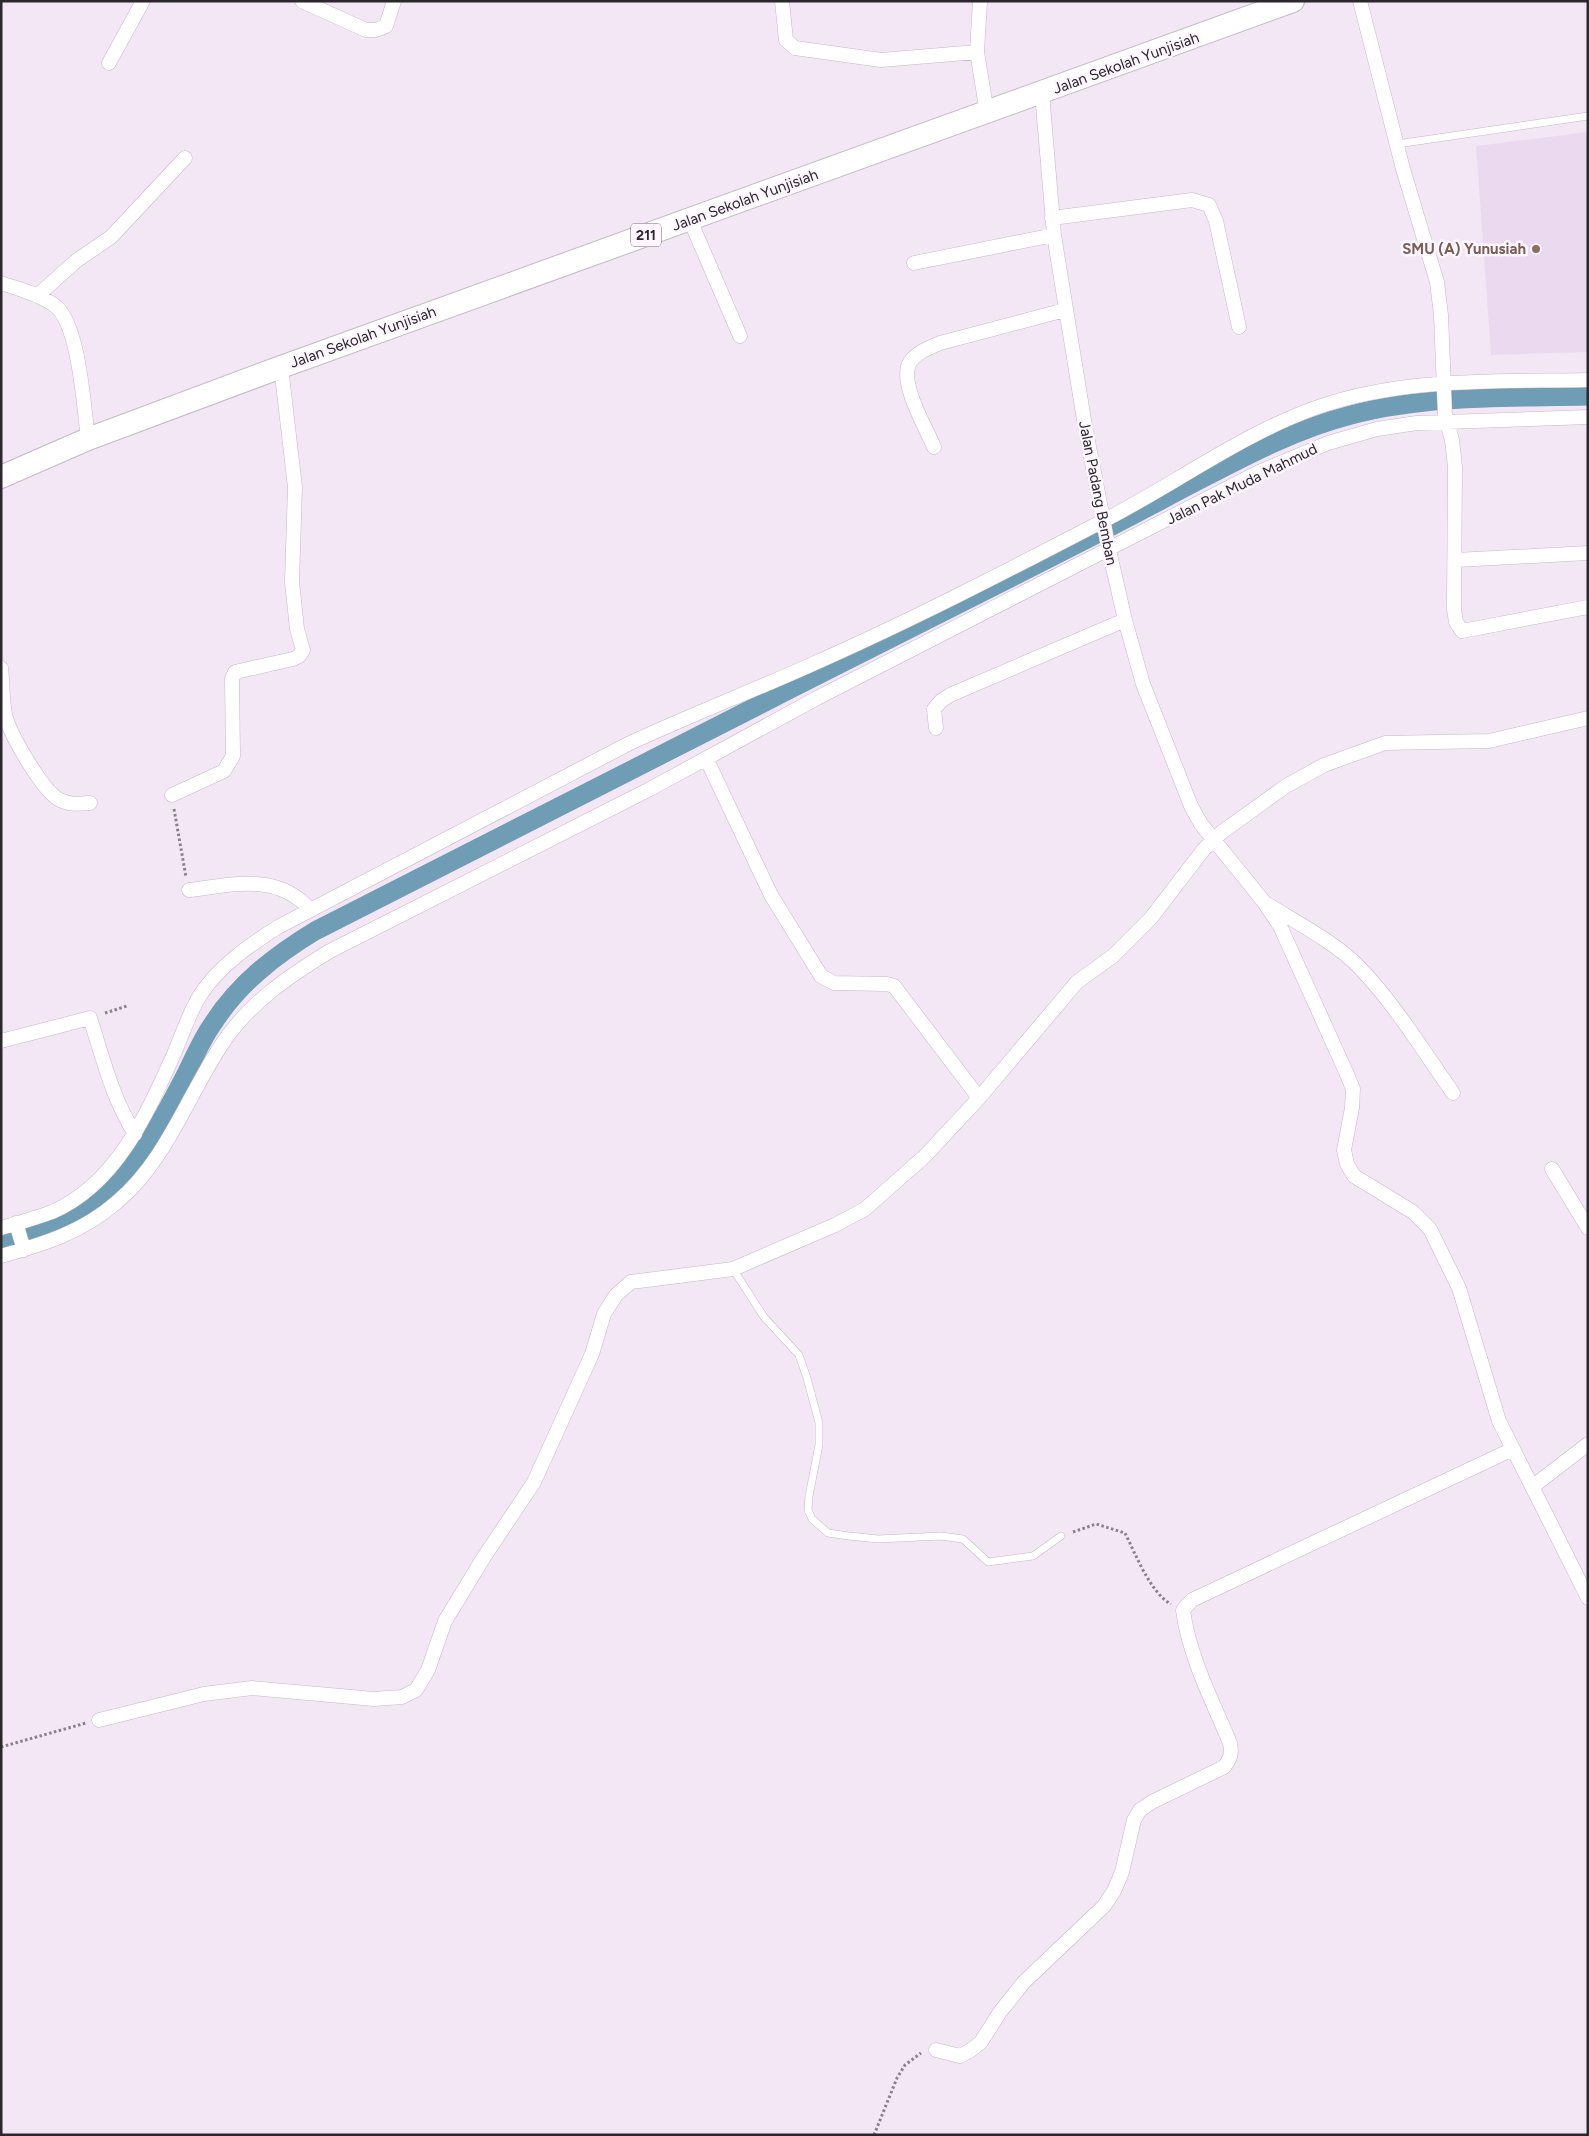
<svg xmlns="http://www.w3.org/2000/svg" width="1589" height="2136" viewBox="0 0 1589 2136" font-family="Figtree,sans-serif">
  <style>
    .built { fill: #ebdaef }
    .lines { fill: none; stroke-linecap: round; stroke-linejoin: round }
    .canal { stroke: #709db6; stroke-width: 19 }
    .lane-casing { stroke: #c4b9c6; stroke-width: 8 }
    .street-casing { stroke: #c4b9c6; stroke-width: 15 }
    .primary-casing { stroke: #c4b9c6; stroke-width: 24 }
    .path { stroke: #89818a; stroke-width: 3; stroke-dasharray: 2.5 2.5; stroke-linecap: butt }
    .lane { stroke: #fff; stroke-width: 7 }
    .street { stroke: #fff; stroke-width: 14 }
    .primary { stroke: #fff; stroke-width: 22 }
    .education-dot { fill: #8d6e63; stroke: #fdf6fe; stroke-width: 2 }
    .labels { text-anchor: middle; stroke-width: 5; stroke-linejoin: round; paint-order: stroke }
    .shield { fill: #fdf6fe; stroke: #6a656b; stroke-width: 1 }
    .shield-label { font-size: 14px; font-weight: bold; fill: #2b272c }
    .street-label { font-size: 15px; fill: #2b272c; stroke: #fdf6fe }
    .education-label { font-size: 15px; font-weight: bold; fill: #785e54; stroke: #fdf6fe; text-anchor: end }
  </style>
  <rect width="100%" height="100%" fill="#f3e7f5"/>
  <path class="built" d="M 1588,132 L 1588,352 L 1491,355 L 1476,146 Z"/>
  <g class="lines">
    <path class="canal" d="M 1,1240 C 20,1235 51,1229 67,1220 C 128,1186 156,1132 187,1072 C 195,1056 202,1039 212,1025 C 238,984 274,956 315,931 C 550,811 786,691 1022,572 C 1076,545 1130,517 1184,488 C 1238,460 1292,430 1351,415 C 1427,395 1509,398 1588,396"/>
    <g class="lane-casing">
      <path id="lane" d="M 1397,144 L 1588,116
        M 733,1269 L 764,1317 L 799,1355 L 807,1378 L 819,1423 L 819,1445 L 809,1496 L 808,1510 L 812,1519 L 828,1533 L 849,1536 L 878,1539 L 941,1536 L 963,1539 L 988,1562 L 1033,1556 L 1061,1536"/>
    </g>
    <g class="street-casing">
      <path id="street" d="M 302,1 L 366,30 L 376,30 L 386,26 L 394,1
        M 782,1 L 786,40 L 795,48 L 881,60 L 977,52
        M 980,1 L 977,52 L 987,113
        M 1360,1 L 1403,169 L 1437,282 L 1441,315 L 1445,415 L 1452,440 L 1455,467 L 1454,609 L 1456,622 L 1462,631 L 1588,607
        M 109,63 L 143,1
        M 1042,93 L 1054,235 L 1085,426 L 1109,550 L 1125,620 L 1143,684 L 1191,806 L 1201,824 L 1264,902 L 1280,926 L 1346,1072 L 1353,1089 L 1352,1108 L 1344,1150 L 1347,1164 L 1354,1176 L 1413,1212 L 1430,1229 L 1459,1288 L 1499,1421 L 1588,1598
        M 1052,218 L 1192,200 L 1209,205 L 1216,221 L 1239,327
        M 690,220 L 740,336
        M 914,263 L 1054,235
        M 1,283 C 18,289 39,294 54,305 C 79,321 84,409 88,439
        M 37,296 L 76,261 L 111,237 L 185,158
        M 934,447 C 926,428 898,381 910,362 C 917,352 929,348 940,343 L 1065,310
        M 1456,560 L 1588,553
        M 1,668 C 3,683 2,699 5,714 C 9,733 43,792 60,800 C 70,805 79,804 90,803
        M 936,728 L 934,709 L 941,701 L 950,695 L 1125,620
        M 706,758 L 771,895 L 821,976 L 834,983 L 887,984 L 894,986 L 979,1098
        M 172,795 L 224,771 L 233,756 L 232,679 L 235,672 L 293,659 L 299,656 L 303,650 L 297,629 L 292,582 L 295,487 L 281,367
        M 189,890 C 232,885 278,872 310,910
        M 1267,904 C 1296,922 1336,943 1359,967 C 1394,1003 1424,1052 1453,1093
        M 1,1041 L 90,1018 C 103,1058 112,1098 135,1134
        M 1552,1169 L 1588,1228
        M 16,1223 L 24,1250
        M 1,1228 C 18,1223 36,1218 52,1212 C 116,1184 146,1116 173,1056 C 182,1036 189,1012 201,994 C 219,966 251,944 278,927 L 628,744 C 690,715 753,691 815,663 C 912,620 1007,571 1101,522 C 1174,485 1241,434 1318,407 C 1404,377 1498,382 1588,380
        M 1,1256 C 44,1244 83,1232 117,1202 C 166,1161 187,1097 222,1044 C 249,1003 289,976 330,951 L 650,789 L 817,698 L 1259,472 L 1328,443 L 1377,429 L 1417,423 L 1588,417
        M 1532,1487 L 1588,1444
        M 99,1720 L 204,1694 L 252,1688 L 374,1699 L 402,1697 L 416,1690 L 428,1670 L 445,1621 L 484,1557 L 534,1482 L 592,1354 L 604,1314 L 616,1295 L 631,1282 L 733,1269 L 835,1225 L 865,1209 L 925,1156 L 979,1098 L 1077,982 L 1113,956 L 1151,918 L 1204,849 L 1222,832 L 1286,786 L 1324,765 L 1385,743 L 1489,741 L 1588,718
        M 936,2050 L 960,2056 L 971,2050 L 981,2042 L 1000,2012 L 1024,1982 L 1104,1906 L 1114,1891 L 1122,1872 L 1134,1820 L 1140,1810 L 1152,1802 L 1224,1767 C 1231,1758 1232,1753 1230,1743 C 1212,1700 1189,1656 1183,1610 L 1192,1600 L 1513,1449"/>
    </g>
    <g class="primary-casing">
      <path id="primary" d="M 1,477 L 88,439 L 281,367 L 1293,1"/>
    </g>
    <path class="path" d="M 174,809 L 186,877
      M 105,1013 L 127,1006
      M 1073,1532 L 1096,1524 L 1125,1533 C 1135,1553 1151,1594 1171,1604
      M 1,1747 L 86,1723
      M 874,2135 L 897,2078 L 905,2065 L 921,2053"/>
    <use href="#lane" class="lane"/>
    <use href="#street" class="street"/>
    <use href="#primary" class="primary"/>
  </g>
  <circle class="education-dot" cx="1536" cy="249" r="5"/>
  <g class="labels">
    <rect class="shield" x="631" y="223.5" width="30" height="23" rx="4"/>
    <g class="shield-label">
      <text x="646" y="240">211</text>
    </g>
    <g class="street-label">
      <text transform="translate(1126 63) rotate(-20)" y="5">Jalan Sekolah Yunjisiah</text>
      <text transform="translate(745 200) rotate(-20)" y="5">Jalan Sekolah Yunjisiah</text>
      <text transform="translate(363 337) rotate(-20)" y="5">Jalan Sekolah Yunjisiah</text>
      <text transform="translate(1242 484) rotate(-26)" y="5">Jalan Pak Muda Mahmud</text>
      <text transform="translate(1098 493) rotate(79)" y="5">Jalan Padang Bemban</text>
    </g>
    <g class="education-label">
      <text x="1526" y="254">SMU (A) Yunusiah</text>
    </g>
  </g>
  <rect width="1589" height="2136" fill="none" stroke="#2b272c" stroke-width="5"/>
</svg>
